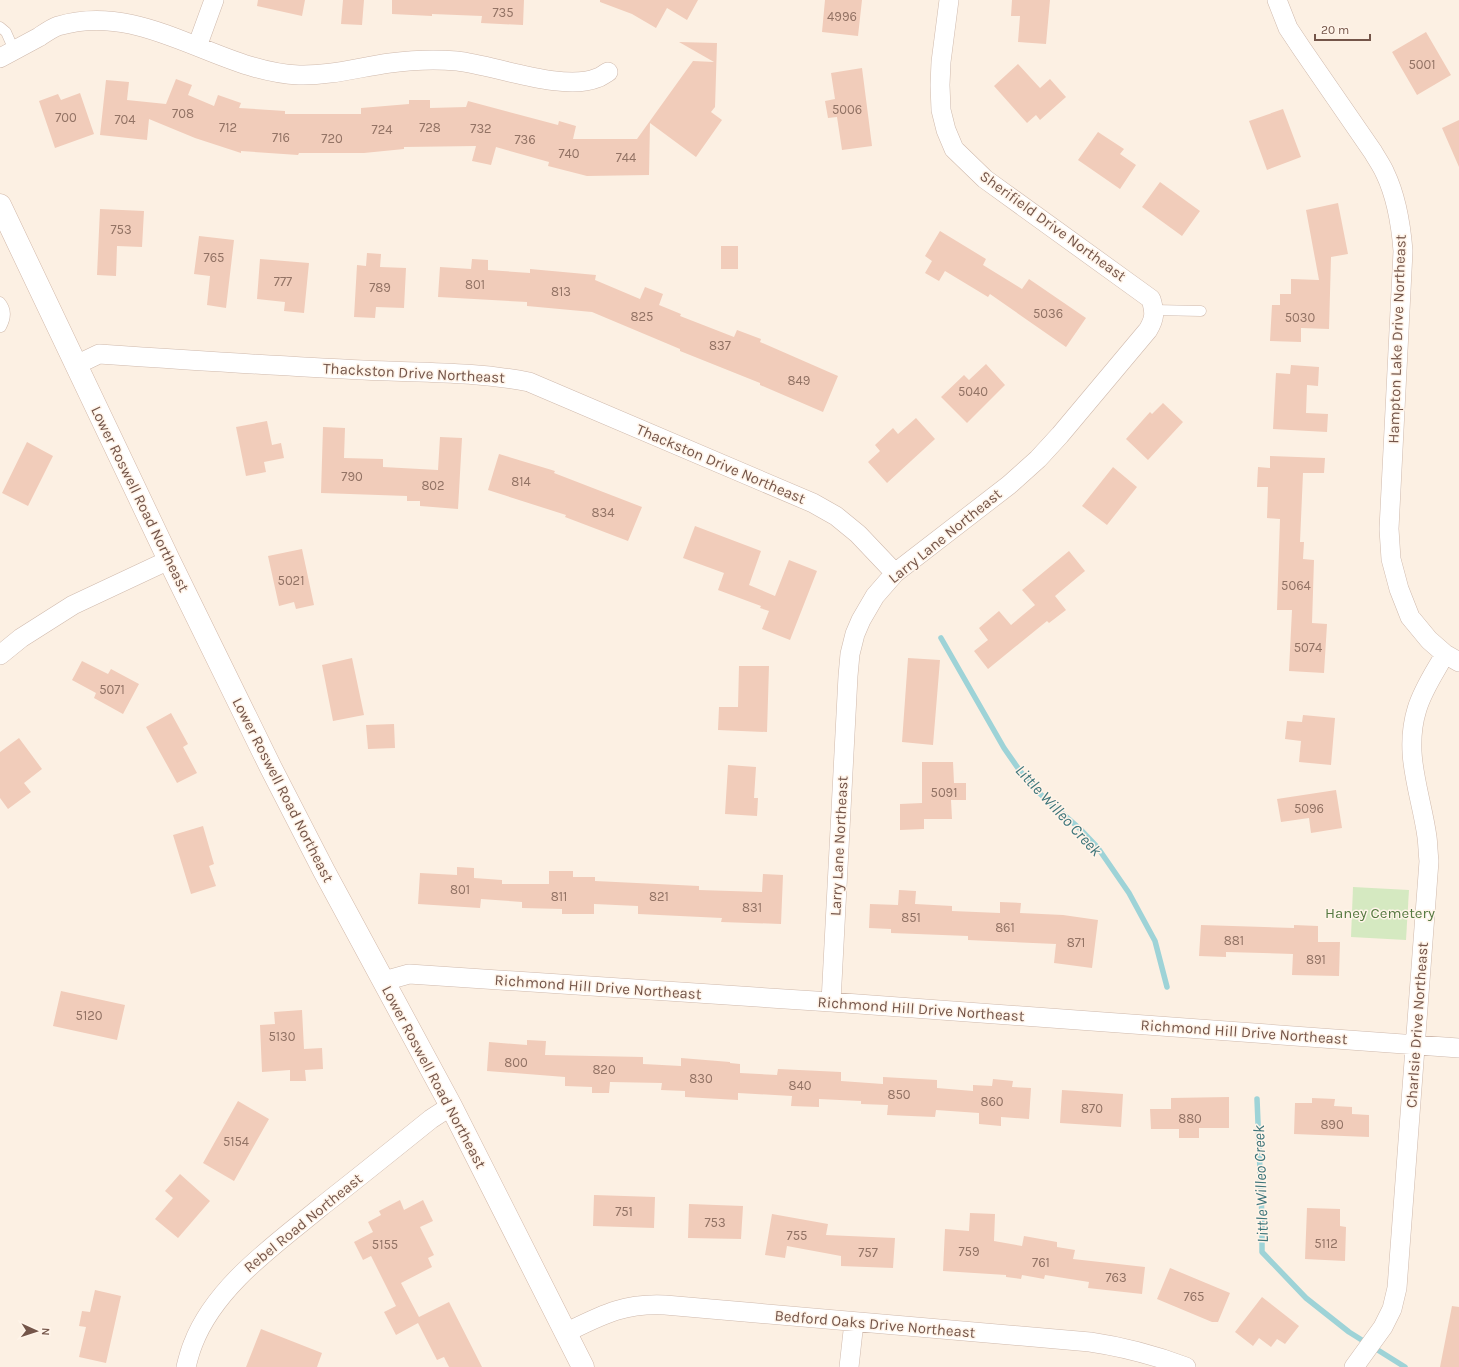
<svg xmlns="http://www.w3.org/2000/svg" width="1459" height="1367" viewBox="0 0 1459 1367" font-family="Karla,sans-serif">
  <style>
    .green { fill: #d5e9c1 }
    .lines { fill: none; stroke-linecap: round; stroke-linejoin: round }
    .stream { stroke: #9ed3d7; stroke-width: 5.5 }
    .building { fill: #f1ccba }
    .lane-casing { stroke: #cfb9ac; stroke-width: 11 }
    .street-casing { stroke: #cfb9ac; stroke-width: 20 }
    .secondary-casing { stroke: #d2b8a9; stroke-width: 23 }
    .lane { stroke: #fff; stroke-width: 10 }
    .street { stroke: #fff; stroke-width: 19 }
    .secondary { stroke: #fff; stroke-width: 22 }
    .labels { text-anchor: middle; stroke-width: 3; stroke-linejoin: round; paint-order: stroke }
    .number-label { font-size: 13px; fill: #937365 }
    .street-label { font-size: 15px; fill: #745549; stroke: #fff4e9 }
    .park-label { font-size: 15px; fill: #567941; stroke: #fff4e9 }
    .water-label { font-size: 16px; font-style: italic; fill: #3d7479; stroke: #fff4e9 }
  </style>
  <rect width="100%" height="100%" fill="#fcf0e3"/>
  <path class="green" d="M 1353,887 L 1409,890 L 1406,940 L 1351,937 Z"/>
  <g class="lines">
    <path class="stream" d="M 941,638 L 1004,748 L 1020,771 L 1038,792 L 1079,828 L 1098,848 L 1129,893 L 1155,941 L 1167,987
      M 1257,1099 L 1262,1218 L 1262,1252 L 1306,1298 L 1349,1332 L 1405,1367"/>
  </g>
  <path class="building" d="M 258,0 L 305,0 L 302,16 L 257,6 Z
    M 343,0 L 364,0 L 362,25 L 341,24 Z
    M 392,0 L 524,0 L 523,25 L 481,23 L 482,16 L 432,14 L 432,16 L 392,14 Z
    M 600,0 L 698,0 L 687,20 L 667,8 L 656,28 L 632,14 L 600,2 Z
    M 825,0 L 862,0 L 858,36 L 822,32 Z
    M 1012,0 L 1050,0 L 1046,44 L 1018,42 L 1020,16 L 1011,16 Z
    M 1426,32 L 1451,75 L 1417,95 L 1392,52 Z
    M 679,42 L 717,43 L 715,107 L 711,112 L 722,120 L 696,157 L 650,123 L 649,175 L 587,176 L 548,166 L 549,162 L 496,147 L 491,165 L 472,161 L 476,146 L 404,147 L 404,149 L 364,153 L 299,153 L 298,155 L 241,151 L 241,153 L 195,138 L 149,119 L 147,140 L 100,135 L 106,80 L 129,82 L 127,100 L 166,104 L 176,79 L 192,85 L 188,95 L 214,106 L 218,95 L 241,103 L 239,108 L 285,111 L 285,114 L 361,114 L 361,108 L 409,104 L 409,100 L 430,100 L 430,108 L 466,107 L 468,101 L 558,125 L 559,121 L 576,126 L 573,139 L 637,139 L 693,61 L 714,62 Z
    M 1018,64 L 1040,88 L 1050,79 L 1066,97 L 1040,120 L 1036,115 L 1027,123 L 994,86 Z
    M 862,68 L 872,146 L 842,150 L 837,117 L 828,118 L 825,101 L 835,99 L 831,73 Z
    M 80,93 L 94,134 L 55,148 L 39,101 L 58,94 L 61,100 Z
    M 1283,109 L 1301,157 L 1267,170 L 1249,121 Z
    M 1459,120 L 1459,167 L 1442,128 Z
    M 1098,132 L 1124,149 L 1120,154 L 1136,165 L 1120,189 L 1078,160 Z
    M 1160,182 L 1200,211 L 1182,236 L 1142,207 Z
    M 1338,203 L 1348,254 L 1331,257 L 1329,329 L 1301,328 L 1301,342 L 1270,341 L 1272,305 L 1280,305 L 1280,294 L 1291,294 L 1291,279 L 1319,280 L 1306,210 Z
    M 100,209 L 144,211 L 142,247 L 117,246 L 116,276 L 97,275 Z
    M 940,231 L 986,259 L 983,265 L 1022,289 L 1029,279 L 1086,318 L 1066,347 L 990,294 L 988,297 L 945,271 L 939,281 L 925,273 L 932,261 L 925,256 Z
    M 199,236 L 234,240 L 226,308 L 207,305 L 210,276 L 194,274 Z
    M 721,246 L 738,246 L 738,269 L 721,269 Z
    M 367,253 L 381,254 L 380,267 L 406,268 L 404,308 L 376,307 L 375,318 L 354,317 L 357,265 L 366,266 Z
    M 260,259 L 309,263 L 304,313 L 284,311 L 285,302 L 257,299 Z
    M 472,259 L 488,260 L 488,270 L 530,273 L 530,269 L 596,275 L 595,280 L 640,299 L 645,287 L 663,294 L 659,305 L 681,314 L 680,316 L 734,337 L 737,330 L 761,339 L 760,342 L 838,376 L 823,412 L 760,385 L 760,383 L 680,351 L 680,349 L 592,312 L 527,306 L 527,302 L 438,297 L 440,267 L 471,269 Z
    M 986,364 L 1005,385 L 967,423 L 941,397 L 964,375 L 969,380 Z
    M 1291,365 L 1319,367 L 1318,386 L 1307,385 L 1306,413 L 1328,414 L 1327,432 L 1273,429 L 1276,373 L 1290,374 Z
    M 1163,403 L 1183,422 L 1148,460 L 1126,439 L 1150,412 L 1152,414 Z
    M 916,418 L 935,439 L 887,483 L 868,462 L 880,451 L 875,445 L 893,428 L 898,434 Z
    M 267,421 L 272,445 L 281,443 L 284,458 L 264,462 L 266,472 L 246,476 L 236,427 Z
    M 323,427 L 345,428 L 344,458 L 383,459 L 383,467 L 438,470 L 440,437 L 462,438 L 458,509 L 420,506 L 420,501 L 407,501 L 407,496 L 321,493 Z
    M 27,442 L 53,456 L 28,506 L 2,493 Z
    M 499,454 L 555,471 L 554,473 L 642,507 L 628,541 L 565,517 L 566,515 L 488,490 Z
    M 1270,456 L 1325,458 L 1324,473 L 1303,473 L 1300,542 L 1304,542 L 1303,559 L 1314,560 L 1312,623 L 1327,624 L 1324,673 L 1289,671 L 1292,610 L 1277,610 L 1280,519 L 1267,518 L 1268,487 L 1257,487 L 1258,467 L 1270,468 Z
    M 1113,467 L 1137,487 L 1107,525 L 1082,506 Z
    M 695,526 L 761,551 L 749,585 L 775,596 L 789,560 L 817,571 L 790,640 L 762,629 L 769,611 L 760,608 L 761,606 L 718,590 L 724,573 L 683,558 Z
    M 302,549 L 314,605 L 296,609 L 294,602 L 279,606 L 268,556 Z
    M 1069,551 L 1085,571 L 1055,596 L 1066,610 L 1049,623 L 1047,621 L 988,669 L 974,651 L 988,640 L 979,628 L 999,611 L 1011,625 L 1035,605 L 1022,590 Z
    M 352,658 L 364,715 L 333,721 L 322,665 Z
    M 908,658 L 940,660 L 933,745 L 902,742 Z
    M 82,661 L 108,674 L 111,669 L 139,684 L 123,714 L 94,698 L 96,693 L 72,680 Z
    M 739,666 L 769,666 L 767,732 L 718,730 L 719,707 L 738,707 Z
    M 171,713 L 188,744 L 183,747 L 197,773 L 177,783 L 146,727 Z
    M 1303,715 L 1335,718 L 1331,765 L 1299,762 L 1301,741 L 1285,739 L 1287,721 L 1302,722 Z
    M 394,724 L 395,748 L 368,749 L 366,725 Z
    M 19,738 L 42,769 L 24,783 L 31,792 L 8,809 L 0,798 L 0,752 Z
    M 922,762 L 953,762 L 954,783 L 966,783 L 966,800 L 951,800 L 952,819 L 924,819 L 924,829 L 900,830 L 900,804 L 922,803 Z
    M 728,765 L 756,767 L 754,798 L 758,798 L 757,816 L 725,814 Z
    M 1336,790 L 1342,828 L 1311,833 L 1309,818 L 1281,822 L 1277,799 Z
    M 203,826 L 214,864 L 209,866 L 216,886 L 191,894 L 173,835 Z
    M 457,867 L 474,868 L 474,878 L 502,880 L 502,884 L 549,884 L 549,871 L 573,871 L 573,877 L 595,877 L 595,881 L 699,886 L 699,890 L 762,892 L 763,874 L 783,875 L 781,924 L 721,922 L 722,918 L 638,914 L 638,906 L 594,904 L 594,914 L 562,914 L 562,909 L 522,908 L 522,902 L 481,899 L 480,908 L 418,904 L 420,873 L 457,875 Z
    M 899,890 L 916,891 L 915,904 L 952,906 L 952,911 L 1000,913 L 1000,902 L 1021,903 L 1020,913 L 1063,915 L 1098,920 L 1092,968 L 1054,963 L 1056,944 L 968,940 L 968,936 L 891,933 L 891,929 L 869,928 L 870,904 L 898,905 Z
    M 1201,925 L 1294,928 L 1294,925 L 1318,926 L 1318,942 L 1340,942 L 1339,976 L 1292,975 L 1293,954 L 1226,952 L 1226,957 L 1199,956 Z
    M 61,991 L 125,1005 L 117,1040 L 53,1026 Z
    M 302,1010 L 304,1049 L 322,1048 L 323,1069 L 305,1070 L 306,1081 L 290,1081 L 290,1070 L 262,1072 L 260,1025 L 275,1024 L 274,1012 Z
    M 527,1040 L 546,1041 L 545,1055 L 643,1057 L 643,1064 L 681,1066 L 681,1058 L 730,1062 L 730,1063 L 740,1064 L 740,1073 L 777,1075 L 778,1069 L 841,1072 L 841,1081 L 883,1084 L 883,1077 L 937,1080 L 937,1088 L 973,1091 L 973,1085 L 992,1086 L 993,1079 L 1013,1081 L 1012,1087 L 1031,1088 L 1029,1119 L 1001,1117 L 1001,1126 L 979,1124 L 979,1113 L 936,1110 L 935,1117 L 887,1115 L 888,1105 L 861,1104 L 861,1101 L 819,1099 L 819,1107 L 791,1106 L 792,1096 L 738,1093 L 738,1100 L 685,1097 L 685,1091 L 661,1090 L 662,1083 L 610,1082 L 609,1093 L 592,1093 L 592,1087 L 565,1086 L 565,1077 L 487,1071 L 489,1042 L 527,1045 Z
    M 1062,1090 L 1123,1094 L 1121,1127 L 1060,1123 Z
    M 1229,1097 L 1229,1128 L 1199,1128 L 1199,1138 L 1179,1138 L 1179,1129 L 1151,1129 L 1150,1109 L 1171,1109 L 1171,1098 Z
    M 1312,1098 L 1335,1099 L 1334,1106 L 1352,1107 L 1352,1114 L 1369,1115 L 1369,1137 L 1294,1134 L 1295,1103 L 1312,1103 Z
    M 238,1101 L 269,1119 L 234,1181 L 203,1163 Z
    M 180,1174 L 210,1201 L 178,1238 L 155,1219 L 173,1198 L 165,1191 Z
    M 594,1195 L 655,1197 L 654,1228 L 593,1226 Z
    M 400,1200 L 404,1210 L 423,1200 L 433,1221 L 420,1227 L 434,1255 L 428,1258 L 432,1267 L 401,1283 L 419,1317 L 449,1302 L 482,1367 L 449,1367 L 444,1357 L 437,1360 L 418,1323 L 396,1335 L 384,1312 L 396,1306 L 371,1256 L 363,1260 L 354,1242 L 373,1232 L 368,1222 L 381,1215 L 379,1211 Z
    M 689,1204 L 743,1206 L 741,1239 L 688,1238 Z
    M 1307,1208 L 1340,1209 L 1340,1226 L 1346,1227 L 1345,1261 L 1305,1259 Z
    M 970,1213 L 995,1214 L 994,1241 L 1022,1246 L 1024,1236 L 1057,1242 L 1057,1247 L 1075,1250 L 1073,1259 L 1145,1267 L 1142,1294 L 1088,1288 L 1089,1282 L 1045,1275 L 1044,1279 L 1022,1275 L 1021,1279 L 1006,1277 L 1006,1275 L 943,1271 L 945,1229 L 969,1231 Z
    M 772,1214 L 828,1224 L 826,1235 L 895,1238 L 893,1268 L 841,1266 L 841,1256 L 787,1246 L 785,1258 L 765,1255 Z
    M 1170,1268 L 1230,1293 L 1218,1322 L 1212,1322 L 1157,1299 Z
    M 95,1290 L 121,1296 L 106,1363 L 79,1357 L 86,1327 L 79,1326 L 82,1311 L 90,1312 Z
    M 1262,1297 L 1299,1326 L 1285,1344 L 1277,1339 L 1271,1347 L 1259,1338 L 1253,1346 L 1235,1332 Z
    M 1452,1306 L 1459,1307 L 1459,1367 L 1440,1367 Z
    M 261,1329 L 322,1353 L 317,1367 L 246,1367 Z"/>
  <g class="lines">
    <g class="lane-casing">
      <path id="lane" d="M 0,27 L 6,32 L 14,50
        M 0,302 C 7,310 6,318 1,327
        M 1154,310 L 1201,311"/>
    </g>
    <g class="street-casing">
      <path id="street" d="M 1277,0 L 1288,28 L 1302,49 L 1373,152 C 1377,159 1382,166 1385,173 C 1397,198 1401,225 1403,251 L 1389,529 L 1391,559 L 1399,589 L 1410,617 L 1429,640 L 1445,654 L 1459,662
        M 198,44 L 214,0
        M 0,58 C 13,51 26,44 39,37 C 45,33 52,28 58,26 C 144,0 217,72 299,75 C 330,76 360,67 390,63 C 412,60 435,59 457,61 C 494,65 563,92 597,78 C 601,77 604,74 608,72
        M 76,365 L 99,354 C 187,360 275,366 363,370 C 419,373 473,371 529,382 L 813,503 L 836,516 L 858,534 L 895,573
        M 0,655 L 21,638 L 73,605 L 169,560
        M 384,981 L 409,974 L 831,1002 L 1459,1048
        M 831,1002 L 848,676 L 850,654 L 855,634 L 861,620 L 875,596 L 895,573 L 1009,485 L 1038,459 L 1060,435 L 1148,330 C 1155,318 1155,313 1151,299 L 985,179 L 954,149 L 946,130 L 941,110 L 940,85 L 941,62 L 949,0
        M 565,1333 C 602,1315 623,1303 665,1305 L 1090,1342 C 1124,1347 1154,1355 1186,1367
        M 186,1367 C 188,1359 190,1351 193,1344 C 215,1286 276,1244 322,1206 C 359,1177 395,1148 431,1119 L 451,1106
        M 849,1367 L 854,1322
        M 1354,1367 L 1383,1327 L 1392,1309 L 1397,1288 L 1429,861 C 1428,853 1428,845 1427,837 C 1421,793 1403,754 1417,709 C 1423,689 1435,672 1445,654"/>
    </g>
    <g class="secondary-casing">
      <path id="secondary" d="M 0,205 L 169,560 L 271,768 L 324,871 L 451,1106 L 583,1367"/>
    </g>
    <use href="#lane" class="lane"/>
    <use href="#street" class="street"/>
    <use href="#secondary" class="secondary"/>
  </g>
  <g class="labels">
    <g class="number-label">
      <text x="503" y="17">735</text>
      <text x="842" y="21">4996</text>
      <text x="1422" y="69">5001</text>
      <text x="847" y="114">5006</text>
      <text x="183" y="118">708</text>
      <text x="66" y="122">700</text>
      <text x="125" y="124">704</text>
      <text x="228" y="132">712</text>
      <text x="430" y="132">728</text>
      <text x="481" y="133">732</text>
      <text x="382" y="134">724</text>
      <text x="281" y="142">716</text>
      <text x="332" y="143">720</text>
      <text x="525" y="144">736</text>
      <text x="569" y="158">740</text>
      <text x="626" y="162">744</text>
      <text x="121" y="234">753</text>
      <text x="214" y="262">765</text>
      <text x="283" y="286">777</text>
      <text x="475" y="289">801</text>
      <text x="380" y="292">789</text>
      <text x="561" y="296">813</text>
      <text x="1048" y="318">5036</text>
      <text x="642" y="321">825</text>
      <text x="1300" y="322">5030</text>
      <text x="720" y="350">837</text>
      <text x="799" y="385">849</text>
      <text x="973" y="396">5040</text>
      <text x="352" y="481">790</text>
      <text x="521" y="486">814</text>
      <text x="433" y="490">802</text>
      <text x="603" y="517">834</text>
      <text x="291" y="585">5021</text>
      <text x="1296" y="590">5064</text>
      <text x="1308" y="652">5074</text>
      <text x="112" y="694">5071</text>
      <text x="944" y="797">5091</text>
      <text x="1309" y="813">5096</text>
      <text x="460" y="894">801</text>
      <text x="559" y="901">811</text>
      <text x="659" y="901">821</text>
      <text x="752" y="912">831</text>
      <text x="911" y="922">851</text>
      <text x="1005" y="932">861</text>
      <text x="1234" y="945">881</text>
      <text x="1076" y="947">871</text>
      <text x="1316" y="964">891</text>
      <text x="89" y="1020">5120</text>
      <text x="282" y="1041">5130</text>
      <text x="516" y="1067">800</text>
      <text x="604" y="1074">820</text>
      <text x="701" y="1083">830</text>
      <text x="800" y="1090">840</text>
      <text x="899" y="1099">850</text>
      <text x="992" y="1106">860</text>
      <text x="1092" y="1113">870</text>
      <text x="1190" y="1123">880</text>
      <text x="1332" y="1129">890</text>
      <text x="236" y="1146">5154</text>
      <text x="624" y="1216">751</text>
      <text x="715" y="1227">753</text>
      <text x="797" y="1240">755</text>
      <text x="1326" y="1248">5112</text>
      <text x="385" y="1249">5155</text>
      <text x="969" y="1256">759</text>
      <text x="868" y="1257">757</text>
      <text x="1041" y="1267">761</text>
      <text x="1116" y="1282">763</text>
      <text x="1194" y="1301">765</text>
    </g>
    <g class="street-label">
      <text transform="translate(1053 226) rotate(36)" y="5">Sherifield Drive Northeast</text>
      <text transform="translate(1397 339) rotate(-88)" y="5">Hampton Lake Drive Northeast</text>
      <text transform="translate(414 373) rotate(3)" y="5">Thackston Drive Northeast</text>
      <text transform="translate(721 464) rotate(23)" y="5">Thackston Drive Northeast</text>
      <text transform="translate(140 499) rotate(64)" y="5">Lower Roswell Road Northeast</text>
      <text transform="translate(945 536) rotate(-39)" y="5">Larry Lane Northeast</text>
      <text transform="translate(283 790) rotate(63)" y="5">Lower Roswell Road Northeast</text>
      <text transform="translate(839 846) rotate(-87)" y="5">Larry Lane Northeast</text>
      <text transform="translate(598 987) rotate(4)" y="5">Richmond Hill Drive Northeast</text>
      <text transform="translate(921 1009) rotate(4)" y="5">Richmond Hill Drive Northeast</text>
      <text transform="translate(1417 1025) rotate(-86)" y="5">Charlsie Drive Northeast</text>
      <text transform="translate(1244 1032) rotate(4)" y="5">Richmond Hill Drive Northeast</text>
      <text transform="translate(434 1077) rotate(62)" y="5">Lower Roswell Road Northeast</text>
      <text transform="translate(303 1223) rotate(-39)" y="5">Rebel Road Northeast</text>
      <text transform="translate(875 1324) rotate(5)" y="5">Bedford Oaks Drive Northeast</text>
    </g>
    <g class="park-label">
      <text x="1380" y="918">Haney Cemetery</text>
    </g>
    <g class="water-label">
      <text transform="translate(1059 810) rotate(47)" y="6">Little Willeo Creek</text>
      <text transform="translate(1260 1184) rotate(-92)" y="6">Little Willeo Creek</text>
    </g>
  </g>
  <g transform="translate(36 1331) rotate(93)" stroke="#fff4e9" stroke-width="3" paint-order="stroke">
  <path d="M0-3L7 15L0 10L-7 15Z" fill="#745549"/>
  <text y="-6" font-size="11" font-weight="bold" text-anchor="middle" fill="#745549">N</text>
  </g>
  <path d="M1315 34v6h55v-6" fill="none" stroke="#745549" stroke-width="2"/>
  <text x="1321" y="34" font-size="12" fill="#745549" stroke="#fff4e9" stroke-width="3" paint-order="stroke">20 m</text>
</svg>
